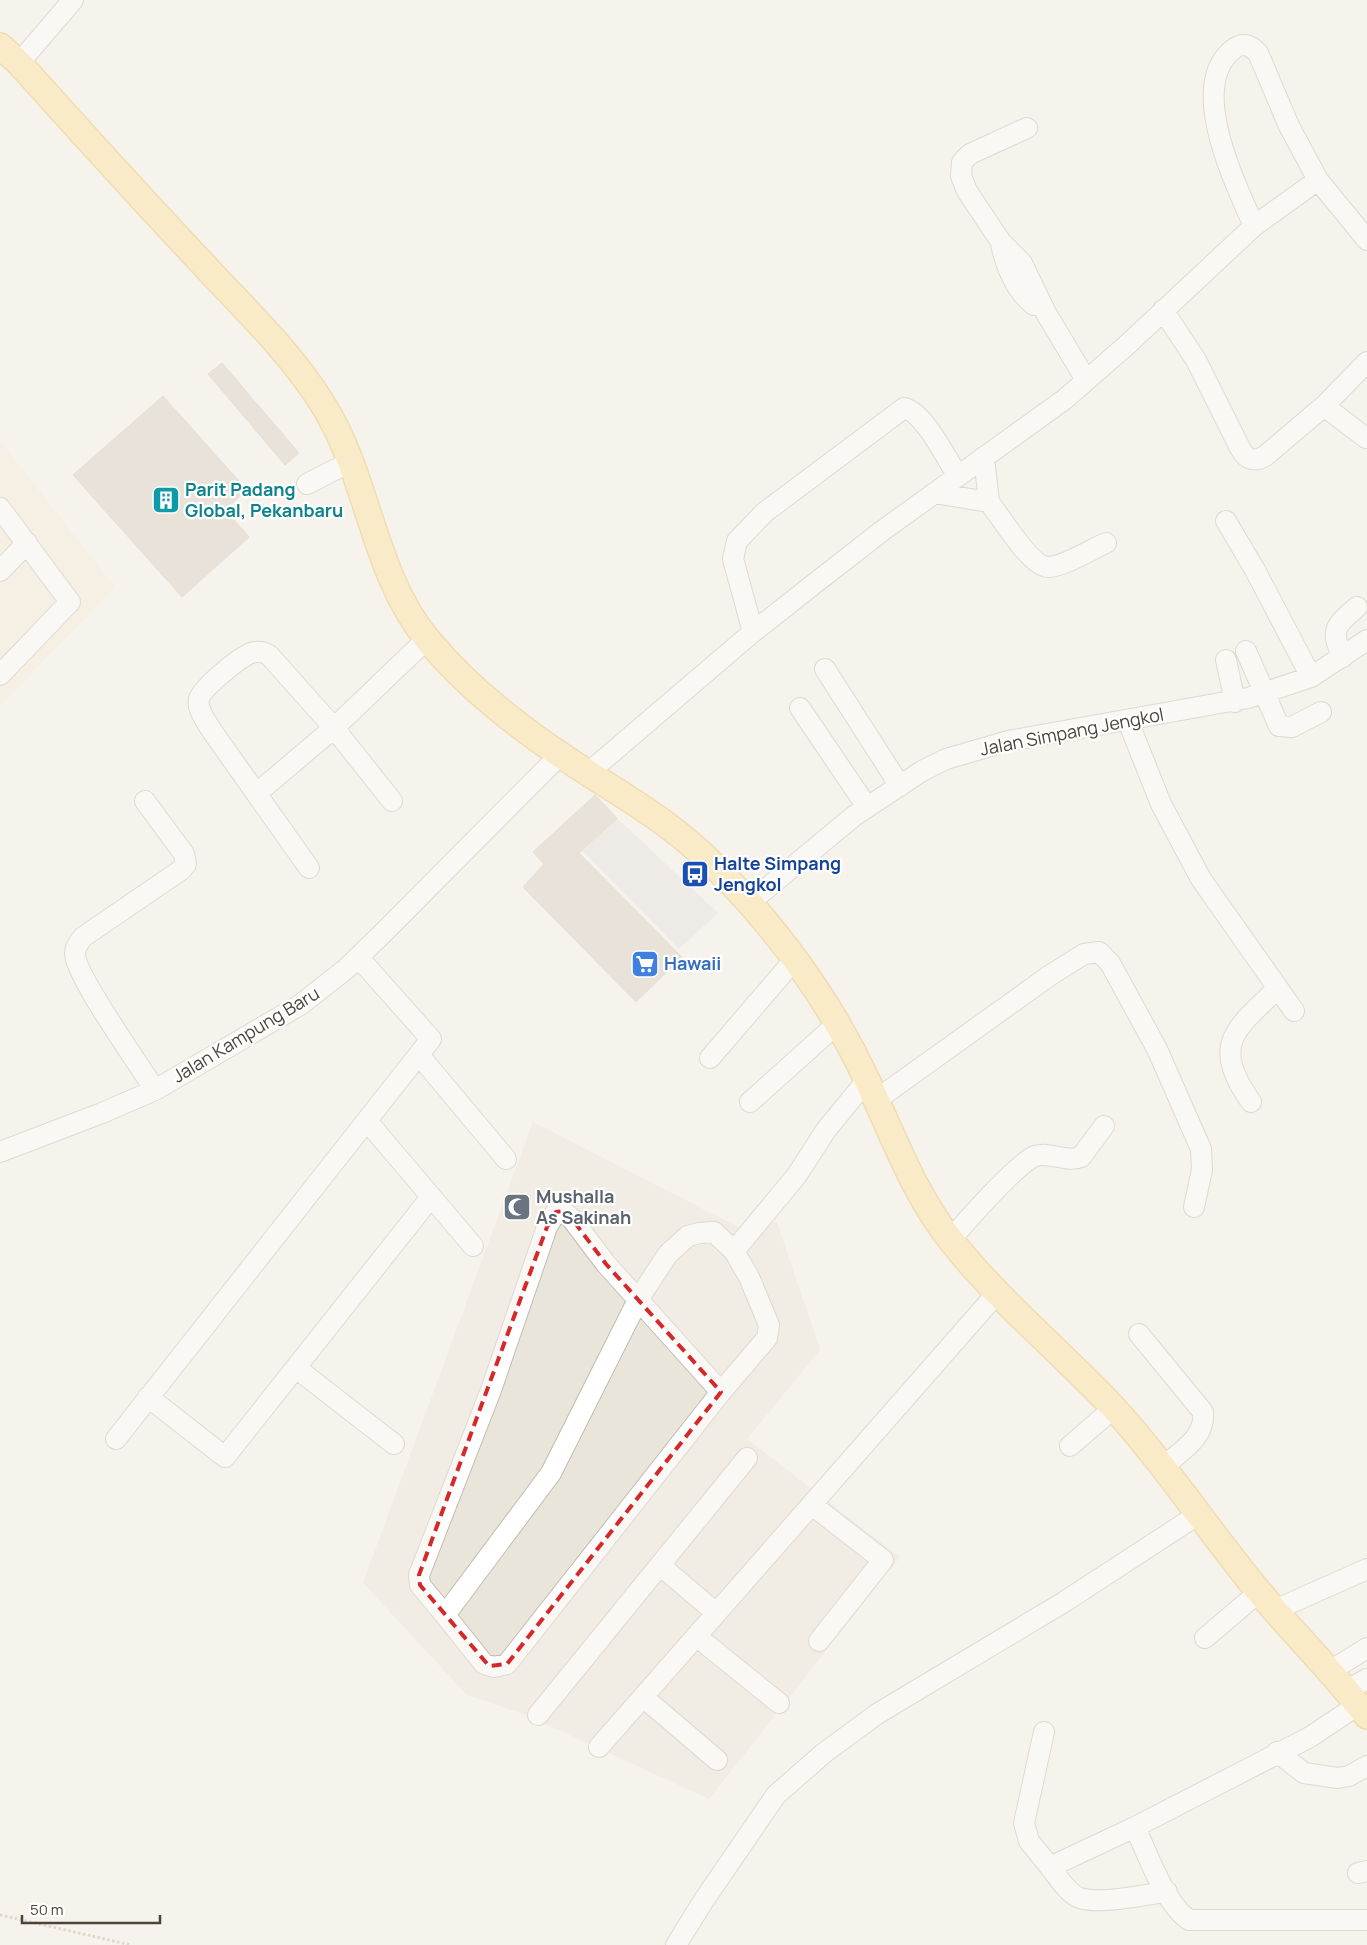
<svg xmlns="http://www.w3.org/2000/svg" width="1367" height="1945" viewBox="0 0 1367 1945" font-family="Manrope,sans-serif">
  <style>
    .residential { fill: #eae5da }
    .commercial { fill: #f7ead8 }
    .parking { fill: #e5e3e0 }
    .building { fill: #d8cfc1; stroke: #d3c7b4 }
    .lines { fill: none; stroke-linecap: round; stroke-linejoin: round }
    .minor-casing { stroke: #c2bbae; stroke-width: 22 }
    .major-casing { stroke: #e6c16a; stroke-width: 28 }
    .path { stroke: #c4b79f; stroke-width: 3; stroke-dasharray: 2.5 2.5; stroke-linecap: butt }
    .minor { stroke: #fff; stroke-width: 20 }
    .major { stroke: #ffe39c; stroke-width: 25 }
    .marked { fill: none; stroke: #d62828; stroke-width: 4; stroke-dasharray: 10 6; stroke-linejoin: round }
    .labels { text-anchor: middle; stroke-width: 4.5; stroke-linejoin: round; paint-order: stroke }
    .culture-label { font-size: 18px; font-weight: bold; fill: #0d838f; stroke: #fff; text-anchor: start }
    .street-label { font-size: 18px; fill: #4b4439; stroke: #fff }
    .transit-label { font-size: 18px; font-weight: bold; fill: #164399; stroke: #fff; text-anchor: start }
    .shop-label { font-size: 18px; font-weight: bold; fill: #366cbe; stroke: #fff; text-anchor: start }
    .worship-label { font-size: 18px; font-weight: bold; fill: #5b616d; stroke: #fff; text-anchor: start }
  </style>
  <rect width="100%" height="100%" fill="#f6f3ec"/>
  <path class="residential" d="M 533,1122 L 742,1229 L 777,1222 L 820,1350 L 747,1439 L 900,1557 L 709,1799 L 524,1714 L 467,1695 L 363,1583 Z"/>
  <path class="commercial" d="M 0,441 L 115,587 L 0,706 Z"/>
  <path class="parking" d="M 617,818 L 718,913 L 679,949 L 582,850 Z"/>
  <path class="building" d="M 222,363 L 299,453 L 285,465 L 208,374 Z
    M 163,396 L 247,490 L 225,510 L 249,537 L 182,597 L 73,475 Z
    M 595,795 L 617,818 L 579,853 L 682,957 L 636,1002 L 523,887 L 544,864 L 533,852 Z"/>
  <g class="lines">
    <g class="minor-casing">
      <path id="minor" d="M 19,63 L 73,0
        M 1027,128 L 970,154 L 962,162 L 961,176 L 967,191 L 1001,242 L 1022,263 L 1046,313 L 1086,380
        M 1254,226 C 1236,185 1185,83 1235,48 C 1245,42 1251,46 1258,53 L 1289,126 L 1318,180 L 1367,240
        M 1001,244 C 1006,267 1016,291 1034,305
        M 1163,310 L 1196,360 L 1240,448 C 1246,459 1253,463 1265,456 L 1324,406 L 1367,362
        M 1324,406 L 1366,438
        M 984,457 L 989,502
        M 307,484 L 352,461
        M 935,493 L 989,502 C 1000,516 1031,567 1048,567 C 1063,567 1092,549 1106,543
        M 0,508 L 70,602 L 0,675
        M 1226,521 L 1255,570 L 1311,677
        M 0,571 L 27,543
        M 753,632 L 733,559 L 737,541 L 765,512 L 904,408 C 925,413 945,457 958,476
        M 1246,651 L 1279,726 L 1292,727 L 1321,712
        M 1343,657 C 1329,630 1336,625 1357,607
        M 1226,660 L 1235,702
        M 825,669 L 900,786
        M 800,708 L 867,807
        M 1128,721 L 1161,804 L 1201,879 L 1294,1011
        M 588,773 L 753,632 L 814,584 L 882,531 L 1065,399 L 1128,344 L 1254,226 L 1318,180
        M 257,793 L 334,728 L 427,639
        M 145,801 L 184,854 L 186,864 L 181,870 L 83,937 C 79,942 75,947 75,954 C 75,975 140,1066 155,1090
        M 309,868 L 212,731 C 207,722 196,709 199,699 C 203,687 239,658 251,653 C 257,651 263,651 269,655 L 334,728 L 392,801
        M 749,903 L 854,816 L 922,771 L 946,759 L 1008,741 L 1248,698 L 1311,677 L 1367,640
        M 419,1055 L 506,1159
        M 710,1058 L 795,959
        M 876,1100 L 1049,976 L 1084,954 L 1099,952 L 1110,963 L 1157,1049 L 1201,1149 L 1202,1170 L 1194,1207
        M 750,1102 L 838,1023
        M 1251,1102 C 1211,1045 1234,1030 1277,989
        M 367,1121 L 473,1246
        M 0,1152 L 102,1113 L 155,1090 L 300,1005 L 346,969 L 382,934 L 560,755
        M 714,1232 L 734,1251 L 749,1277 L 769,1325 L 767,1338 L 721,1392 L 507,1664 L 494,1667 L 484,1664 L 445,1615 L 551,1473 L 639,1298 L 668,1254 L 688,1236 L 699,1233 Z
        M 950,1240 C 966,1222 1016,1164 1035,1156 C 1050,1151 1066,1163 1081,1157 L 1104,1126
        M 734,1251 L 797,1175 L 826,1130 L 867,1080
        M 1139,1334 L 1203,1412 C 1206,1437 1181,1451 1164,1466
        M 296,1368 L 394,1444
        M 148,1397 L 225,1457 L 431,1197
        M 116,1439 L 431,1039 L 358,957
        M 1070,1446 L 1114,1408
        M 812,1505 L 883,1560 L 819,1641
        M 661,1566 L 716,1613
        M 1275,1610 L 1367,1569
        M 445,1615 L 420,1585 L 419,1575 L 491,1390 L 547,1227 L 556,1212 L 563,1211 L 572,1219 L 606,1264 L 721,1392
        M 696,1636 L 779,1703
        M 1205,1638 L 1259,1592
        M 1330,1671 L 1367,1648
        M 1347,1690 L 1367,1679
        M 643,1697 L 717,1760
        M 538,1715 L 747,1458
        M 1044,1732 L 1024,1823 L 1029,1841 L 1050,1867 L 1135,1827 L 1310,1737 L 1358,1705
        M 599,1747 L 998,1292
        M 1277,1752 L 1304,1773 L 1338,1778 L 1349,1776 L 1367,1766
        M 1135,1827 C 1147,1853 1165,1904 1189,1920 L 1367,1920
        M 1050,1867 C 1058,1877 1068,1894 1080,1898 C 1102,1905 1144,1894 1167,1892
        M 1358,1873 L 1367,1871
        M 676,1945 L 704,1900 L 776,1795 L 824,1753 L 877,1714 L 1064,1602 L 1199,1514"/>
    </g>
    <g class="major-casing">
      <path id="major" d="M 0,46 L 19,63 C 79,130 140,197 202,263 C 243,308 290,351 322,403 C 369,476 372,573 428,640 C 466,686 518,727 568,760 C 604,784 642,805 676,832 C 702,852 725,876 747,900 C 795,954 836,1014 867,1080 C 893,1135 914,1195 953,1243 C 1000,1302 1060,1351 1112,1406 C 1166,1465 1209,1532 1260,1593 C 1295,1635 1334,1673 1367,1716"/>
    </g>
    <path class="path" d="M 0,1915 L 131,1945"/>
    <use href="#minor" class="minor"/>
    <use href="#major" class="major"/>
  </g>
  <path d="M0 0H1367V1945H0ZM 563,1211 L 572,1219 L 606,1264 L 721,1392 L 507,1664 L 489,1666 L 420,1585 L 419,1575 L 547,1227 L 556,1212 Z" fill="#f6f3ec" fill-opacity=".55" fill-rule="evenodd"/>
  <path class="marked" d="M 563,1211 L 572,1219 L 606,1264 L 721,1392 L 507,1664 L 489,1666 L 420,1585 L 419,1575 L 547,1227 L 556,1212 Z"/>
  <defs>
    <g id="building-square" transform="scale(1.4375)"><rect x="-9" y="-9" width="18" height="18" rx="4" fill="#0f9aa8" stroke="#fff"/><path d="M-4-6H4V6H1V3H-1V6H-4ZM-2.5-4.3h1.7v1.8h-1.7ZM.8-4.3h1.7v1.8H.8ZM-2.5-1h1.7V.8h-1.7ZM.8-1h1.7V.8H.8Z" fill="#fff"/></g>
    <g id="bus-square" transform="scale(1.4375)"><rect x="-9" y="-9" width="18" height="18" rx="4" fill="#1a4fb4" stroke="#fff"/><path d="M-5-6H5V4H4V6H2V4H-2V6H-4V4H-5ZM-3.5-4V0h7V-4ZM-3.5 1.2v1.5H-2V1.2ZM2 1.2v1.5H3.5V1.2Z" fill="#fff"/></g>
    <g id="supermarket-square" transform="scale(1.4375)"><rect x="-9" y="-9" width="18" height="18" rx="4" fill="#3f7fe0" stroke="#fff"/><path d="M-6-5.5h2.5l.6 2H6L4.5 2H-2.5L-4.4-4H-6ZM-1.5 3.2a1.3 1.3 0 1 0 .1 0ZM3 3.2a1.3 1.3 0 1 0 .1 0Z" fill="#fff"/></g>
    <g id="mosque-square" transform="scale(1.4375)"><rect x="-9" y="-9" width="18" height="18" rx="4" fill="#6b7280" stroke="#fff"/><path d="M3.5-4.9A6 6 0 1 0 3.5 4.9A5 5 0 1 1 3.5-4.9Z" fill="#fff"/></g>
  </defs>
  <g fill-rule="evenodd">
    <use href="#building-square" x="166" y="500"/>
    <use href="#bus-square" x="695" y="874"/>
    <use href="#supermarket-square" x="645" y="964"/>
    <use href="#mosque-square" x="517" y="1207"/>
  </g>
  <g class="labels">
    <g class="culture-label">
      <text x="185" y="496">Parit Padang<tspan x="185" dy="21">Global, Pekanbaru</tspan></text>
    </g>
    <g class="street-label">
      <text transform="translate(1072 732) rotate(-11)" y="6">Jalan Simpang Jengkol</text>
      <text transform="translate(246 1035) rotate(-31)" y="6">Jalan Kampung Baru</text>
    </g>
    <g class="transit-label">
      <text x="714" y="870">Halte Simpang<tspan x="714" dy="21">Jengkol</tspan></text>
    </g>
    <g class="shop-label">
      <text x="664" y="970">Hawaii</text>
    </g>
    <g class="worship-label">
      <text x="536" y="1203">Mushalla<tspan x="536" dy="21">As Sakinah</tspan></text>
    </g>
  </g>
  <path d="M22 1915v8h138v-8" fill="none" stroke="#4b4439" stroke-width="2.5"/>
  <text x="30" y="1915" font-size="15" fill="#4b4439" stroke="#ffffff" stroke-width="4" paint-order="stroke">50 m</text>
</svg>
